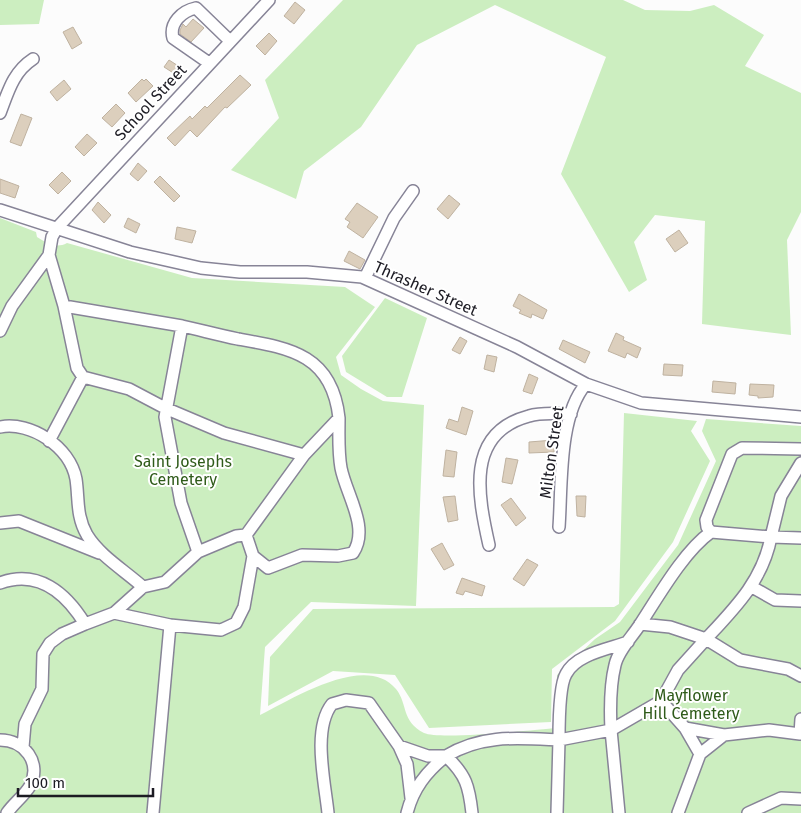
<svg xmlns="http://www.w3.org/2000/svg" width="801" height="813" viewBox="0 0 801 813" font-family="'Fira Sans',sans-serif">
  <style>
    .green { fill: #cceec0 }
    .building { fill: #dccfbd; stroke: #bfb2a0 }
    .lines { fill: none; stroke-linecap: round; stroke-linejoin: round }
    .minor-casing { stroke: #878497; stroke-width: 14 }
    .minor { stroke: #fff; stroke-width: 11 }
    .labels { text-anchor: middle; stroke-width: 4; stroke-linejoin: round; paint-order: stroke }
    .street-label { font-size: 16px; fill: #1c1b23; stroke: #fff }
    .park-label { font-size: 16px; fill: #2f5b1a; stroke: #fff }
  </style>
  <rect width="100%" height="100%" fill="#fcfcfc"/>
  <path class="green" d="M 0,0 L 44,0 L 39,24 L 0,25 Z
    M 343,0 L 623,0 L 645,10 L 690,11 L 714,5 L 764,35 L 745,66 L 801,93 L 801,212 L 787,240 L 791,335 L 702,324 L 705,221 L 655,215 L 634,242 L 647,280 L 629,292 L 561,174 L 606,57 L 495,5 L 417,45 L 361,127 L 304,171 L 296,199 L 231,170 L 279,118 L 265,80 Z
    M 0,218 L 36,232 L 37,237 C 46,243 56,249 67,243 L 192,278 L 345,287 L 375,307 L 336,357 L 341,375 L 361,389 L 383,401 L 424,405 L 416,606 L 311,602 L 265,647 L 260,715 C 292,699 366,652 396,689 C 408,704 401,721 424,733 C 440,740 534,730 557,728 L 557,675 L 595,639 L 620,622 L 678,545 L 716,461 L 702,431 L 706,419 L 801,426 L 801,813 L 0,813 Z
    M 385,298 L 427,318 L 402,397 L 387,397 L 346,372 L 342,356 Z
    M 624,413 L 697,421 L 691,431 L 710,461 L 673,542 L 615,621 L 552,669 L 551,722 L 429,728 L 395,675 L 333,671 L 268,706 L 270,657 L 313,609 L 614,607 L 619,604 Z"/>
  <path class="building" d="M 295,2 L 305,10 L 294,24 L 284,16 Z
    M 193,19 L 204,28 L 191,42 L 180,34 L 180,30 L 183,24 L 186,27 Z
    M 73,27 L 82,43 L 72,49 L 63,32 Z
    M 269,33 L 277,41 L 265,55 L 256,46 Z
    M 169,60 L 183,69 L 178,76 L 164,67 Z
    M 240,75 L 251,85 L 227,108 L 225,107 L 197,137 L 190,130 L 175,146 L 167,138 L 190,116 L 192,119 L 205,106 L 207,108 Z
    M 142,79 L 144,81 L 146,79 L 153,86 L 136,102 L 128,93 Z
    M 64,80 L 71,89 L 57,101 L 50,92 Z
    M 116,104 L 125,113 L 112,127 L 102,118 Z
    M 21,114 L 32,118 L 21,146 L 10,142 Z
    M 87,134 L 97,143 L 84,156 L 75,147 Z
    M 138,163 L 147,171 L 138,181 L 130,174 Z
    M 62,172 L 71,181 L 58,194 L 49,185 Z
    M 160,176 L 180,196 L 174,202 L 154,182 Z
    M 0,179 L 19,186 L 15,198 L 0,193 Z
    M 449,195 L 460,204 L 448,219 L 437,209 Z
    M 98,202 L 111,215 L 104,223 L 92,210 Z
    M 357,203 L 378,217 L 363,238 L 347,227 L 350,222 L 345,219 Z
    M 128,218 L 140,224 L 136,233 L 124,227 Z
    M 177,227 L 196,231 L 192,243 L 175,239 Z
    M 679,230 L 688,243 L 675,252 L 666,239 Z
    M 349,251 L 365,260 L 360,269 L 344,261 Z
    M 519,294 L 547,310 L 543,319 L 532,314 L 531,318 L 519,313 L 521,310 L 513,306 Z
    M 616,333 L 624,337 L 623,340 L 641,348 L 637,358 L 627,353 L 625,358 L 608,351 Z
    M 460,337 L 467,341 L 460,354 L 452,350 Z
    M 563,340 L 590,352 L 585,363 L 559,349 Z
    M 487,355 L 497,357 L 494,372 L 484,369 Z
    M 664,364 L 683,365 L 682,376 L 663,375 Z
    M 529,374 L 538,378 L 532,394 L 523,391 Z
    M 713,381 L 736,383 L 735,394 L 712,392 Z
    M 750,384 L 774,385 L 773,397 L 758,398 L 758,396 L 749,395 Z
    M 462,407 L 473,411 L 466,435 L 446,428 L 449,419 L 458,422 Z
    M 554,440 L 554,452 L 529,453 L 529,442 Z
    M 446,450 L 457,452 L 454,477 L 443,476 Z
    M 506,458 L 518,460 L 512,484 L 502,482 Z
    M 455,496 L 458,520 L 448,522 L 443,497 Z
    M 576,496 L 586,496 L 585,517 L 577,516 Z
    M 511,498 L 526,518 L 516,526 L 501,505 Z
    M 442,543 L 454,565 L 444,570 L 431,549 Z
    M 527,559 L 538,565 L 524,586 L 513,579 Z
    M 462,578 L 485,586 L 482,596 L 465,591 L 463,595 L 456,593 Z"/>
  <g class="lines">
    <g class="minor-casing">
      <path id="minor" d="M 209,63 L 173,38 C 169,23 182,11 196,8 L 230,41
        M 0,113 C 8,92 13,72 33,59
        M 0,210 L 130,252 L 201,268 L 240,272 L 307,272 L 362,277 L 517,347 L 586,384 L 641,403 L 801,417
        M 365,278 L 394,218 L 413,191
        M 64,306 L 182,326
        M 0,331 L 12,306 L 49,255
        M 83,377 L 129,389 L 165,408 L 224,433 L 304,455 L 339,418 C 339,434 338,451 341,468 C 346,494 370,528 353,553 L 338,556 L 302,555 L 268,568 L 253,556 L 244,607 L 236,623 L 221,630 L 170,625
        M 0,427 C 31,421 70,447 76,479 C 79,499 76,516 87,535 C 100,556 124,570 143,587 L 114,613 L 85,624 C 66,593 38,569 0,583
        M 49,441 L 83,377 L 77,368 L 64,306 L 49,255 L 52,237 L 57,228 L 269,0
        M 801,463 L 781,496 L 771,537 L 801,538
        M 0,523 L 19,521 L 99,553
        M 559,527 C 562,486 558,416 586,384
        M 711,532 L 771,537 C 763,580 735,608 706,639 L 740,660 L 788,669 L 801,676
        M 246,535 L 304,455
        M 489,545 C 478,496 465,433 529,416 C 542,412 557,414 571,414
        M 198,552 L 181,503 L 165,417 L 182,326 C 200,330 219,335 238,339 C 289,348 332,354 339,418
        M 143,587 L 165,582 L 198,552 L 236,536 L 246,535 L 253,556
        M 752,587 L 775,600 L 801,601
        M 114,613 L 170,625 L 153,813
        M 640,624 L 670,627 L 706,639 L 678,670 L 661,701 L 685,728
        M 628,642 C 609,649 576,654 566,674 C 559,686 559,725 559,740 L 611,730 C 610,709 610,685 615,665 C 618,651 631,638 639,626 C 658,597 684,551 711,532 L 707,527 L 706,520 L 732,454 L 742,448 L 801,449
        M 724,735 L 700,754 L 685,728 L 724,735 L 769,730 L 800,734 L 801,719
        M 0,740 C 24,740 42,762 30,786 C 24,796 14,803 7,813
        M 399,746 L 407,764 L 411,798
        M 23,747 L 25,724 L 42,689 L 43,654 L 50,643 L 62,634 L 85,624
        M 328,813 C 325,783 312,729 332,704 L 346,700 L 369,703 L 399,746 L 428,756 L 446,756
        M 407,813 C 413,789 426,772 446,756
        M 472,813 C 469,786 466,775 446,756 C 482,734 518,738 559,740 L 557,813
        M 619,813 L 611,730 L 661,701
        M 678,813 L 700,754
        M 748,813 L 781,798 L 801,799"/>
    </g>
    <use href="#minor" class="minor"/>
  </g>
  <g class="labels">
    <g class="street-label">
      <text transform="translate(150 102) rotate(-47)" y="6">School Street</text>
      <text transform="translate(426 288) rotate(24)" y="6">Thrasher Street</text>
      <text transform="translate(551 452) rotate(-82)" y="6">Milton Street</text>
    </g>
    <g class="park-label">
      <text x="183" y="467">Saint Josephs<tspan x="183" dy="18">Cemetery</tspan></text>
      <text x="691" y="701">Mayflower<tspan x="691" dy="18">Hill Cemetery</tspan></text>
    </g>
  </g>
  <path d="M18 788v8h135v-8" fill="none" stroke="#1c1b23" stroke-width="2.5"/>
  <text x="25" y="788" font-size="15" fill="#1c1b23" stroke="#ffffff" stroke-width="4" paint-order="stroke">100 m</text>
</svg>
